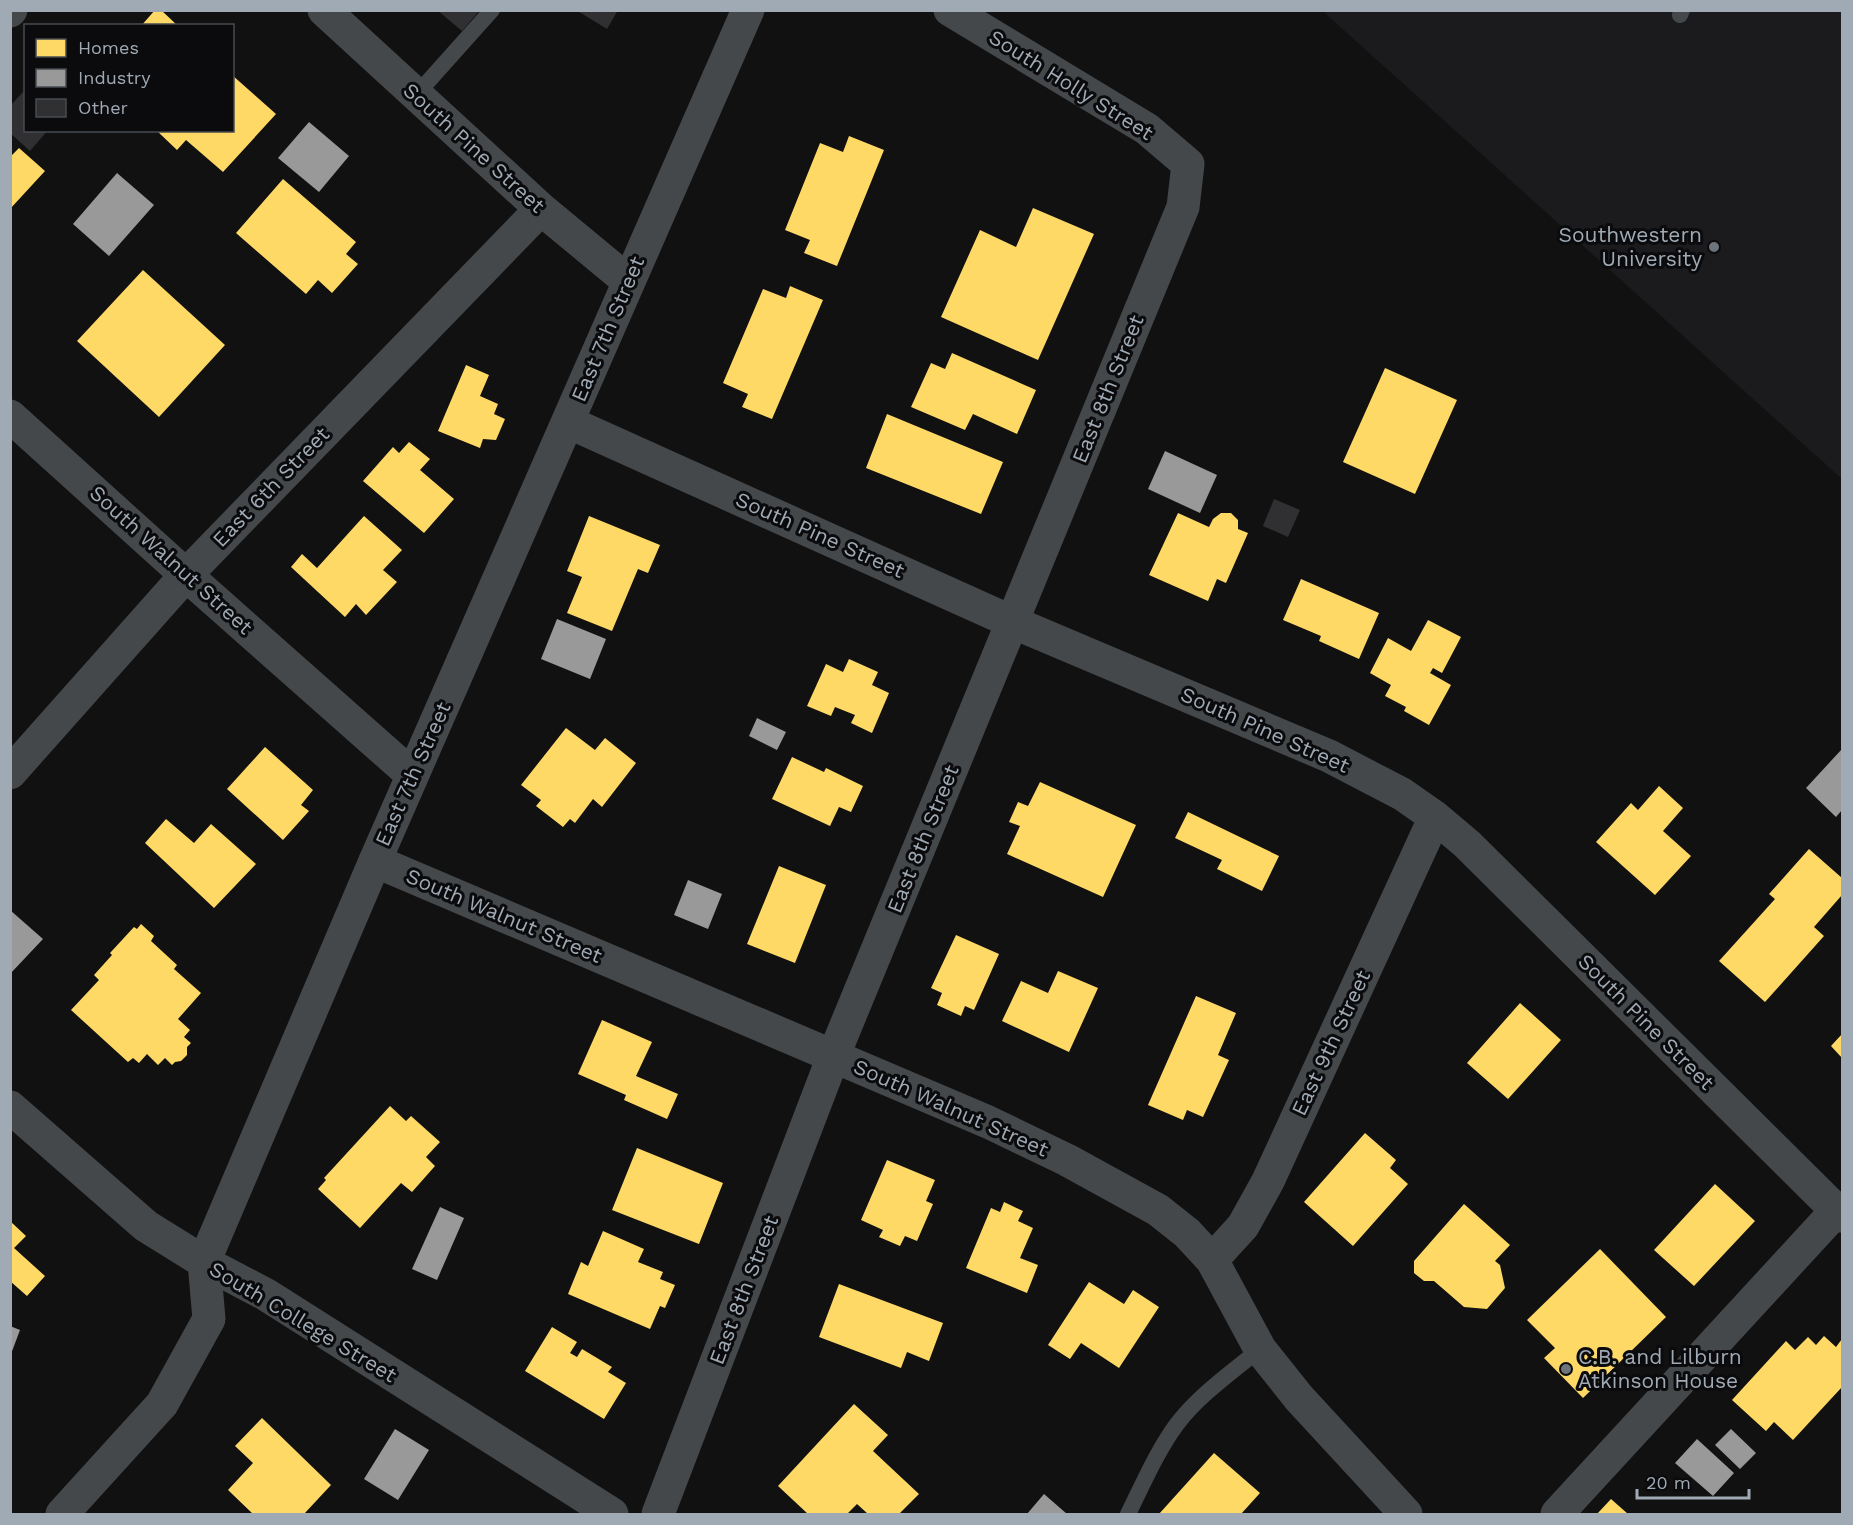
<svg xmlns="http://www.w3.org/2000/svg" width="1853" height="1525" viewBox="0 0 1853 1525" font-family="'Work Sans',sans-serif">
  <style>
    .built { fill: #1b1b1d }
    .homes { fill: #ffd966 }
    .industry { fill: #999 }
    .building { fill: #303032 }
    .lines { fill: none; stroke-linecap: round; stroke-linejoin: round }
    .service { stroke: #45484a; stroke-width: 16 }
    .minor { stroke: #45484a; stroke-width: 33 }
    .tertiary { stroke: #45484a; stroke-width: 33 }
    .poi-dot { fill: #6e747b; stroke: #0b0b0d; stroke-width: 2 }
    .labels { text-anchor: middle; stroke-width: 6; stroke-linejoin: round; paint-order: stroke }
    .street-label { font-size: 21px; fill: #a0aab4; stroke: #0b0b0d }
    .poi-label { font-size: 21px; fill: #a0aab4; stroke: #0b0b0d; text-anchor: end }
  </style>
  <rect width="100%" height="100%" fill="#111"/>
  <path class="built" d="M 1324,11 L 1842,11 L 1842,479 L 1328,16 Z"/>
  <path class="homes" d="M 155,10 L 161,10 L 178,26 L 141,26 Z
    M 232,75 L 276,114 L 223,172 L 186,140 L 177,150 L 156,130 L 232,130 Z
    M 849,136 L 884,150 L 837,266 L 804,253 L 810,240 L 785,230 L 820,143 L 843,152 Z
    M 19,148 L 45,171 L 10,209 L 10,157 Z
    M 283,179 L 356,242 L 346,254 L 358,264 L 332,293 L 318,280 L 306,294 L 236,233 Z
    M 1033,208 L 1094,234 L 1038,360 L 941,317 L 980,230 L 1016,247 Z
    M 143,270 L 225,345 L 159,417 L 77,341 Z
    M 790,286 L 823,300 L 772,419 L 742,407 L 748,394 L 723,383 L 763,289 L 786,298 Z
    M 952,353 L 1036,390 L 1017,434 L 973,414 L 965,430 L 911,407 L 931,363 L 945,369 Z
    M 466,365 L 489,375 L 480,396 L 498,404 L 494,414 L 505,419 L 496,440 L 483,439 L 480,448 L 438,431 Z
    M 1385,368 L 1457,400 L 1415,494 L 1343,462 Z
    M 887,414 L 1003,462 L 981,514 L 866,468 Z
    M 409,442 L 430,459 L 420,470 L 454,499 L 424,533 L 363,481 L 393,447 L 399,453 Z
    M 1178,513 L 1209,527 L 1213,519 L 1221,513 L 1231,513 L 1238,520 L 1238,529 L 1248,533 L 1226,583 L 1217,579 L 1208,601 L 1149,575 Z
    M 364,516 L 402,550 L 383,570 L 397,582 L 366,615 L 356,604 L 345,617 L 291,567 L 302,554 L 317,568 Z
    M 589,516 L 660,545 L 648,573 L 638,569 L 612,631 L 567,613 L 582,577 L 567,571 Z
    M 1301,579 L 1379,613 L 1359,659 L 1319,641 L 1321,636 L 1283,620 Z
    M 1428,620 L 1461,637 L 1442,673 L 1433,668 L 1430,673 L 1451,685 L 1429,725 L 1404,711 L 1406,707 L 1385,696 L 1391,685 L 1370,673 L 1388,638 L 1411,651 Z
    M 849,659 L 878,672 L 872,685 L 889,693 L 872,733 L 851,723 L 855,715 L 835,707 L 831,716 L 807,706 L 826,664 L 843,672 Z
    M 566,728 L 595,750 L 605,738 L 636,763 L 602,807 L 593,799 L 575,823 L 570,819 L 563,827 L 536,806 L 541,800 L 521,785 Z
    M 265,747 L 313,790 L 301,805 L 309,811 L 283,840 L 227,789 Z
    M 792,757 L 824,772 L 826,768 L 863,786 L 851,812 L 839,807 L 830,826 L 772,799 Z
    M 1040,782 L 1136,825 L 1103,897 L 1007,854 L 1020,826 L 1009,822 L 1018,802 L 1028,806 Z
    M 1659,786 L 1683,808 L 1663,831 L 1691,856 L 1655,895 L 1596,842 L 1631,803 L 1638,810 Z
    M 1188,812 L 1279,856 L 1262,891 L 1217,869 L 1222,860 L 1175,838 Z
    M 166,819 L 194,843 L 211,824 L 256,864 L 214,908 L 145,843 Z
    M 1809,849 L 1842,878 L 1842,895 L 1814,927 L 1824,936 L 1765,1002 L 1719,961 L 1775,899 L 1769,894 Z
    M 779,866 L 826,885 L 795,963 L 747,944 Z
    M 141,924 L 154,936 L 151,941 L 177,965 L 174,969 L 201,993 L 178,1019 L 190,1030 L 184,1037 L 191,1043 L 187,1047 L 187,1055 L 181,1061 L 175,1062 L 172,1065 L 165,1058 L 158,1065 L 147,1054 L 139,1063 L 133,1058 L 128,1062 L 71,1010 L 99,980 L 94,975 L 112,955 L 110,953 L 134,927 L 137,929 Z
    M 956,935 L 999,954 L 974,1010 L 965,1006 L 961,1016 L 937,1005 L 942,993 L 931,988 Z
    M 1058,971 L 1098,988 L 1069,1052 L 1002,1021 L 1021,981 L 1048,993 Z
    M 1196,996 L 1236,1013 L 1218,1055 L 1229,1060 L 1203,1117 L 1187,1110 L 1183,1120 L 1148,1105 Z
    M 1520,1003 L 1561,1040 L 1508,1099 L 1467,1063 Z
    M 602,1020 L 652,1042 L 636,1076 L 678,1094 L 667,1119 L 624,1100 L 626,1095 L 578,1074 Z
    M 1842,1034 L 1842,1058 L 1831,1046 Z
    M 390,1106 L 406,1121 L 411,1116 L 440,1142 L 426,1157 L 435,1166 L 412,1192 L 401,1183 L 360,1228 L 318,1189 L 326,1180 L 324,1178 Z
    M 1365,1133 L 1396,1160 L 1390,1168 L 1408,1184 L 1353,1246 L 1304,1202 Z
    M 637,1148 L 723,1183 L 699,1244 L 612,1210 Z
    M 887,1160 L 935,1180 L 926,1201 L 933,1204 L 917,1241 L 905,1236 L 900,1246 L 879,1237 L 883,1230 L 861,1220 Z
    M 1715,1184 L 1755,1221 L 1694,1286 L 1654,1250 Z
    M 1004,1202 L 1023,1211 L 1018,1221 L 1033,1228 L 1020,1258 L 1038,1265 L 1027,1293 L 966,1268 L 991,1208 L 1000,1212 Z
    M 1464,1204 L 1510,1245 L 1495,1261 L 1500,1265 L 1505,1288 L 1487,1309 L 1464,1307 L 1434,1281 L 1424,1281 L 1414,1273 L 1414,1261 Z
    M 10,1221 L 26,1236 L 14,1248 L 45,1276 L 27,1296 L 10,1281 Z
    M 603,1231 L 644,1249 L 638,1262 L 663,1272 L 660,1279 L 675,1285 L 665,1308 L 660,1306 L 650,1329 L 568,1294 L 581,1262 L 588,1266 Z
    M 1600,1249 L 1666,1317 L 1583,1398 L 1544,1358 L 1555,1348 L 1527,1320 Z
    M 1089,1282 L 1124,1304 L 1133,1290 L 1159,1307 L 1119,1368 L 1081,1343 L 1070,1359 L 1048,1345 Z
    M 839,1284 L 943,1323 L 929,1361 L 907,1352 L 901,1368 L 819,1337 Z
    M 552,1327 L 577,1342 L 570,1353 L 577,1357 L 582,1349 L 612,1367 L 608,1372 L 626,1383 L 604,1419 L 525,1371 Z
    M 1824,1336 L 1836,1347 L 1842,1339 L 1842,1387 L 1793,1440 L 1774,1422 L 1766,1431 L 1732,1400 L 1786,1341 L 1795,1350 L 1808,1337 L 1816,1345 Z
    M 854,1404 L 888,1435 L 873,1451 L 919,1494 L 899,1514 L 868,1514 L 857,1504 L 847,1514 L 808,1514 L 778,1486 Z
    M 262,1418 L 331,1485 L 304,1514 L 253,1514 L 228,1490 L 253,1463 L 235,1446 Z
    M 1214,1453 L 1260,1493 L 1241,1514 L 1159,1514 Z
    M 1611,1499 L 1628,1514 L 1597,1514 Z"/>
  <path class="industry" d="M 309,122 L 349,156 L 319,192 L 278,158 Z
    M 117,173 L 154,205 L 109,256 L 73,224 Z
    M 1165,451 L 1217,475 L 1200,513 L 1148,489 Z
    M 557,619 L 606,639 L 590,679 L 541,659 Z
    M 757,718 L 786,732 L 777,750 L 749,736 Z
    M 1842,749 L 1842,810 L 1836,817 L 1806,788 Z
    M 688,880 L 722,894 L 708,929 L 674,915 Z
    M 10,910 L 43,939 L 10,974 Z
    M 440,1207 L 464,1218 L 437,1280 L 412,1269 Z
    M 10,1326 L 20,1330 L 11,1354 L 10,1354 Z
    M 395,1429 L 429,1450 L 398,1500 L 364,1479 Z
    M 1731,1429 L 1756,1453 L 1740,1469 L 1715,1445 Z
    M 1697,1439 L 1734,1473 L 1713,1496 L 1675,1463 Z
    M 1044,1494 L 1067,1514 L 1027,1514 Z"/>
  <path class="building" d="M 437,10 L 480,10 L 462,31 Z
    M 576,10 L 618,10 L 607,29 Z
    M 23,92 L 26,95 L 26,130 L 48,130 L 30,151 L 10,133 L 10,106 Z
    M 1274,499 L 1300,510 L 1288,537 L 1263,526 Z"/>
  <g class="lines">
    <path class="service" d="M 1680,15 L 1682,10
      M 416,95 L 492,10
      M 1128,1514 C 1143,1484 1157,1451 1177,1424 C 1199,1395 1232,1372 1260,1349"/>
    <path class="minor" d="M 324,10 L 541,209 L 628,281
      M 10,11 L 11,10
      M 10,416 L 186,575 L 412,775
      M 568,422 L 1012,622 L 1329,756 L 1402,794 L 1435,817 L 1467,844 L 1842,1216
      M 10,773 L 186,575 L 541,209
      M 375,861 L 988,1122 L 1067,1160 L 1158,1210 L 1187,1233 L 1212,1260 L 1260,1349 L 1299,1398 L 1406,1514
      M 1212,1260 L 1243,1226 L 1268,1181 L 1435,817
      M 658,1514 L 833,1057 L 1183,207 L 1188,164 L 1147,129 L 950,10
      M 1557,1514 L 1837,1210"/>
    <path class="tertiary" d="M 10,1107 L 146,1226 L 204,1262 L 265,1294 L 612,1514
      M 62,1514 L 162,1404 L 209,1319 L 204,1262 L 375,861 L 748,10"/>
  </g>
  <g class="poi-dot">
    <circle cx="1714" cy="247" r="6"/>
    <circle cx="1566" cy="1369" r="6"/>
  </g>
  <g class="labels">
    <g class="street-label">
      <text transform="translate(1071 85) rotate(32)" y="7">South Holly Street</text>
      <text transform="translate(474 148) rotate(42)" y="7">South Pine Street</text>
      <text transform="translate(608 329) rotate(-67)" y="7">East 7th Street</text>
      <text transform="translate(1108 389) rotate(-68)" y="7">East 8th Street</text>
      <text transform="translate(271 487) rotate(-46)" y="7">East 6th Street</text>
      <text transform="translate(820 535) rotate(24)" y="7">South Pine Street</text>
      <text transform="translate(171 560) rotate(42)" y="7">South Walnut Street</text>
      <text transform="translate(1265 730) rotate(24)" y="7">South Pine Street</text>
      <text transform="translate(413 774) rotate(-66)" y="7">East 7th Street</text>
      <text transform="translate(923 839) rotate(-68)" y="7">East 8th Street</text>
      <text transform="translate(504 916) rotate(23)" y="7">South Walnut Street</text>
      <text transform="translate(1646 1022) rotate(45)" y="7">South Pine Street</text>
      <text transform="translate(1331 1043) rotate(-65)" y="7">East 9th Street</text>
      <text transform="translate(951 1108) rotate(24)" y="7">South Walnut Street</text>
      <text transform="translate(744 1290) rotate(-69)" y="7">East 8th Street</text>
      <text transform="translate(303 1322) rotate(31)" y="7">South College Street</text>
    </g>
    <g class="poi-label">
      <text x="1702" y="242">Southwestern<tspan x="1702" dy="24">University</tspan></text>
      <text x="1578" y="1364" text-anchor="start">C.B. and Lilburn<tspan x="1578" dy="24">Atkinson House</tspan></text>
    </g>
  </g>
  <rect width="1853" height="1525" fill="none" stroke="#a0aab4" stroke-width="24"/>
  <rect x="24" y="24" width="210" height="108" fill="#0b0b0d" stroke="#474b50" stroke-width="1.5"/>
  <rect x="36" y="39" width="30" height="18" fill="#ffd966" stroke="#474b50" stroke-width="1.5"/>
  <text x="78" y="54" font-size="18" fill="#a0aab4">Homes</text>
  <rect x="36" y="69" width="30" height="18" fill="#999999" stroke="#474b50" stroke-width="1.5"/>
  <text x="78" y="84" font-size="18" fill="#a0aab4">Industry</text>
  <rect x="36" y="99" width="30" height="18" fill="#303032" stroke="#474b50" stroke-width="1.5"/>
  <text x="78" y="114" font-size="18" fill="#a0aab4">Other</text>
  <path d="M1637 1489v9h112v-9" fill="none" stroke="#a0aab4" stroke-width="3"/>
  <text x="1646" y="1489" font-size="18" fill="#a0aab4" stroke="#0b0b0d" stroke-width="4.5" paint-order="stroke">20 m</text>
</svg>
